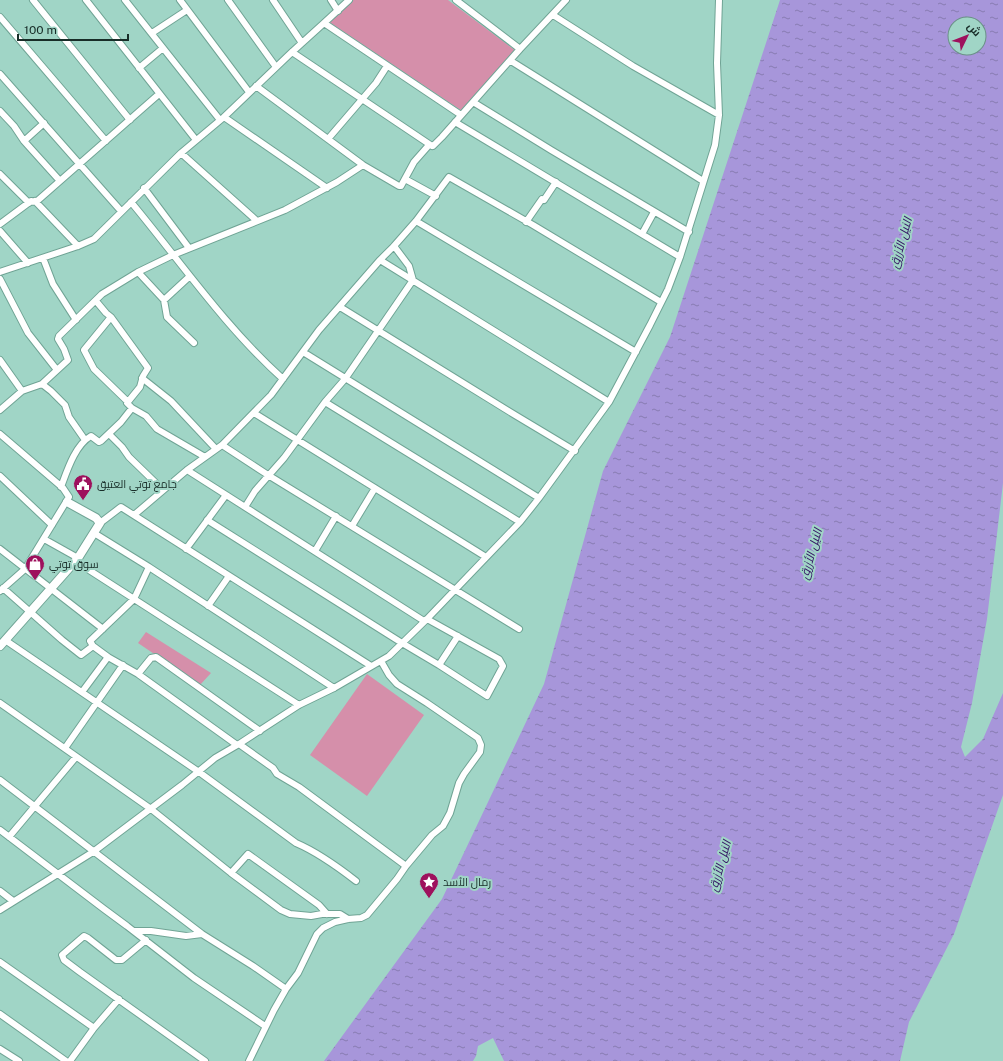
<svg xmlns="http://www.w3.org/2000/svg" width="1003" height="1061" viewBox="0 0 1003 1061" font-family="'Public Sans',Cairo,sans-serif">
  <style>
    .green { fill: #d58faa }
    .water { fill: url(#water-ripples); fill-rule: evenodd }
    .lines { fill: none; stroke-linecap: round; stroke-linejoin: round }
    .minor-casing { stroke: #70a495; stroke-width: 8 }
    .tertiary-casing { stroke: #70a495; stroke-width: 10 }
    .minor { stroke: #fff; stroke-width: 6 }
    .tertiary { stroke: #fff; stroke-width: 8 }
    .labels { text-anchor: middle; stroke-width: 4; stroke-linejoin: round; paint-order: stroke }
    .poi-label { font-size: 11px; fill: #182d28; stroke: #a0d5c6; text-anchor: start }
    .water-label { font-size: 12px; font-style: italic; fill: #341464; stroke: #a0d5c6 }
  </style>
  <defs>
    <pattern id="water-ripples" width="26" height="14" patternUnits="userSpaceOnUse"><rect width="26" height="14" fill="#a796da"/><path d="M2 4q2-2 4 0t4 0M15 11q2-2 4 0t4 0" fill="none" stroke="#877bb1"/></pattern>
  </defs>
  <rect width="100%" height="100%" fill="#a0d5c6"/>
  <path class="green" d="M 352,0 L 448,0 L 516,51 L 462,111 L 329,22 Z
    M 146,632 L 211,673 L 200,685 L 138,643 Z
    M 367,674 L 424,715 L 367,796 L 310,755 Z"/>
  <path class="water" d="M 780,0 L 1003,0 L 1003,483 L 987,619 L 972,703 L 961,747 L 965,757 L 983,739 L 1003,693 L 1003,795 L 954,934 L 909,1022 L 900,1061 L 504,1061 L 493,1038 L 478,1046 L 476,1056 L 473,1061 L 324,1061 L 442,899 L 544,684 L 603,471 L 670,337 ZM 955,24 L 979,24 L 979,48 L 955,48 Z"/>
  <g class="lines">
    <g class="minor-casing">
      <path id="minor" d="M 33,0 L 130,120
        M 86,0 L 196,140
        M 125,0 L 220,120
        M 180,0 L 249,92
        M 228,0 L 276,67
        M 273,0 L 302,43
        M 331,0 L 338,11
        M 349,0 L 324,23 L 461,115
        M 456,0 L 520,49
        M 553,15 L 633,66 L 719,115
        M 0,17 L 106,141
        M 152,33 L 187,10
        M 292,52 L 432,146
        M 511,61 L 703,181
        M 139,68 L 163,48
        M 0,74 L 121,211
        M 256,86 L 363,165 L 399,186 L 401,186 L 414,162 L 429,145 L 433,146 L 442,137 L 520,49 L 566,0
        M 473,102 L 551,150 L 689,232
        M 0,111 L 14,126 L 24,141 L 60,181
        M 224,117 L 327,188
        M 455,122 L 680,257
        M 328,139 L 376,83 L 387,66
        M 24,141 L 44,123
        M 181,153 L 257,221
        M 0,174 L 29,203
        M 405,179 L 436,196
        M 144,188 L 189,248
        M 35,201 L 78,246
        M 131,202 C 180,261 225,327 283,379
        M 416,221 L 636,352
        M 526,222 L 542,199 L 544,200 L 556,182
        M 0,224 L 31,201 L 36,202 L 159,94
        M 0,231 L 28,263
        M 642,234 L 654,212
        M 43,258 L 53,284 L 76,320
        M 380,260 L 609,402
        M 0,272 L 78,246 L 94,239 L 181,153 L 224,117 L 292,52 L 324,23
        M 138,272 L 164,300 L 167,317 L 194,343
        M 0,279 L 28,333 L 57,370
        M 164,300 L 190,276
        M 96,301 L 106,313 L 111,317 L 148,368 L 143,376 L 140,387 L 127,403 L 132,408 L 146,416 L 157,429 L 205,457
        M 340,307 L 515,415 L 575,451
        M 111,317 L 84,350 L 94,369 L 127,401
        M 303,352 L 539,498
        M 0,360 L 22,391
        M 142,378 L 171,401 L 216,449
        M 42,384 L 51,391 L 65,405 L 69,417 L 85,440
        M 325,402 L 520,522
        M 0,410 L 22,391 L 42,384 L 68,360 L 64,349 L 58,339 L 59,336 L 102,294 L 138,272 L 173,255 L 285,210 L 337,182 L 363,165
        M 254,413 L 486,557
        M 0,434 L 63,488 L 69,497 L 25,569 L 0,591
        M 109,434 L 122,447 L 129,457 L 163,490
        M 222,445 L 268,475 L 519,629
        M 187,470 L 424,621
        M 0,476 L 52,525
        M 61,487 C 67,471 75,445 91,436 L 99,442 L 101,441 L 121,422 L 132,408
        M 245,507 L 255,491 L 284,458 L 325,402 L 345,379 L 413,280 L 409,266 L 394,246
        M 134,515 L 187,470 L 222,445 L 271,395 L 319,330 L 380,260 L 394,246 L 416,221 L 449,177 L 533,225 L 661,302
        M 207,520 L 402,643 L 439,665 L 487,696 L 503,666 L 499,659 L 427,619
        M 100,523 L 121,507 L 371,666
        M 352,526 L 375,488
        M 94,533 L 149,567 L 334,688
        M 44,539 L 78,558
        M 0,549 L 103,629
        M 186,549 L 226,495
        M 315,551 L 336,516
        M 75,561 L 299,705
        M 3,588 L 62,640 L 81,655 L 93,646 L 90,641 L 134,599 L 149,567
        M 208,606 L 229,576
        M 5,640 L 199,772 L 296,843 C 317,852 338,867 356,881
        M 93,646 L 108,657 L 138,674 L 237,745
        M 439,665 L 458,636
        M 138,674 L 151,658 L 156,657 L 260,731
        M 82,692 L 108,657
        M 0,703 L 151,809 L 231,873 L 281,910 L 290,914 L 311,916 L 322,914 L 340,914 L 348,919
        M 239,744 L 273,768 L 277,774 L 299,787 L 406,866
        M 65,748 L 123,665
        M 0,780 L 202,934 L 253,966 L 286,989
        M 0,830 L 104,909 L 127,926 L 194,978 L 265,1026
        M 9,837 L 76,757
        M 231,873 L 248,854 L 319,905 L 327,914
        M 0,891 L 13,901
        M 0,910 L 93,852 L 182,785 L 215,758 L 239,744 L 299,705 L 334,688 L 389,656 L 427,619 L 520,522 L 539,498 L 609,402 L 650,325 L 668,289 L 680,257 L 715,145 L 719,115 L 717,63 L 719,0
        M 135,931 L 151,931 L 186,936 L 202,934
        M 146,940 L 122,960 L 116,960 L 88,938 L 84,936 L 62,955 L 64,960 L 80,972 L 205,1061
        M 0,962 L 94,1028
        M 0,1014 L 66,1061
        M 0,1049 L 19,1061
        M 70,1061 L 94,1028 L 119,999
        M 249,1061 L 274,1010 L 286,989 L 298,973 L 317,934 L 323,928 L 335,922 L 348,919 L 361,918 L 367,915 L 397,879 L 406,866 L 432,835 L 443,826 L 450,813 L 459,783 L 464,774 L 480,752 L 481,745 L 478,738 L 427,703 L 397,684 L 389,675 L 381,661"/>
    </g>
    <g class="tertiary-casing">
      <path id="tertiary" d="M 0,646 L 78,558 L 100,523 L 96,518 L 67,502"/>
    </g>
    <use href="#minor" class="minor"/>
    <use href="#tertiary" class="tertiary"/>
  </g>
  <defs>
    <g id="civic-pin" transform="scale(1)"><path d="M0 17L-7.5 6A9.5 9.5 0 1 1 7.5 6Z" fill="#9e115d" stroke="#a0d5c6"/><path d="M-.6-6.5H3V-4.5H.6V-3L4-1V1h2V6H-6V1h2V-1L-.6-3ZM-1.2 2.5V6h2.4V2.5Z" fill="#fff"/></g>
    <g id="shop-pin" transform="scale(1)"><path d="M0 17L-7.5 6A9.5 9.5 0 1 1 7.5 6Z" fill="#9e115d" stroke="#a0d5c6"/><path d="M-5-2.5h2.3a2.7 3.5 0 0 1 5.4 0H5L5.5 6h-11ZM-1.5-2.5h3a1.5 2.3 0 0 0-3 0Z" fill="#fff"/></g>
    <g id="sight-pin" transform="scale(1)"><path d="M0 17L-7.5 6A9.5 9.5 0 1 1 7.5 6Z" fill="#9e115d" stroke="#a0d5c6"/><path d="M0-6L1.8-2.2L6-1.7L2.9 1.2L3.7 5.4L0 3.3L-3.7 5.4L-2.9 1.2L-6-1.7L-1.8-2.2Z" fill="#fff"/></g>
  </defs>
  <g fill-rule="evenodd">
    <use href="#civic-pin" x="83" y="484"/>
    <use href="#shop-pin" x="35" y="564"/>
    <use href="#sight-pin" x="429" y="882"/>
  </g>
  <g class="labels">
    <g class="poi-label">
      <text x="97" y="488">جامع توتي العتيق</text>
      <text x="49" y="568">سوق توتي</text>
      <text x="443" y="886">رمال الأسد</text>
    </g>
    <g class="water-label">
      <text transform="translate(901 243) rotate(-74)" y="4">النيل الأزرق</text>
      <text transform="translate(811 554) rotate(-74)" y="4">النيل الأزرق</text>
      <text transform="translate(720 866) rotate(-74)" y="4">النيل الأزرق</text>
    </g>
  </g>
  <g transform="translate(967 36) rotate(47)"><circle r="19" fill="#a0d5c6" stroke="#6a9287"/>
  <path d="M0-3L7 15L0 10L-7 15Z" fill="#9e115d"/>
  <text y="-6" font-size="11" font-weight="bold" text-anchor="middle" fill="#182d28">ش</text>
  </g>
  <path d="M18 34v6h110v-6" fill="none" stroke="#182d28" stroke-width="2"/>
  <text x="24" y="34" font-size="12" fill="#182d28" stroke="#a0d5c6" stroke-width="3" paint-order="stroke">100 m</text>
</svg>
